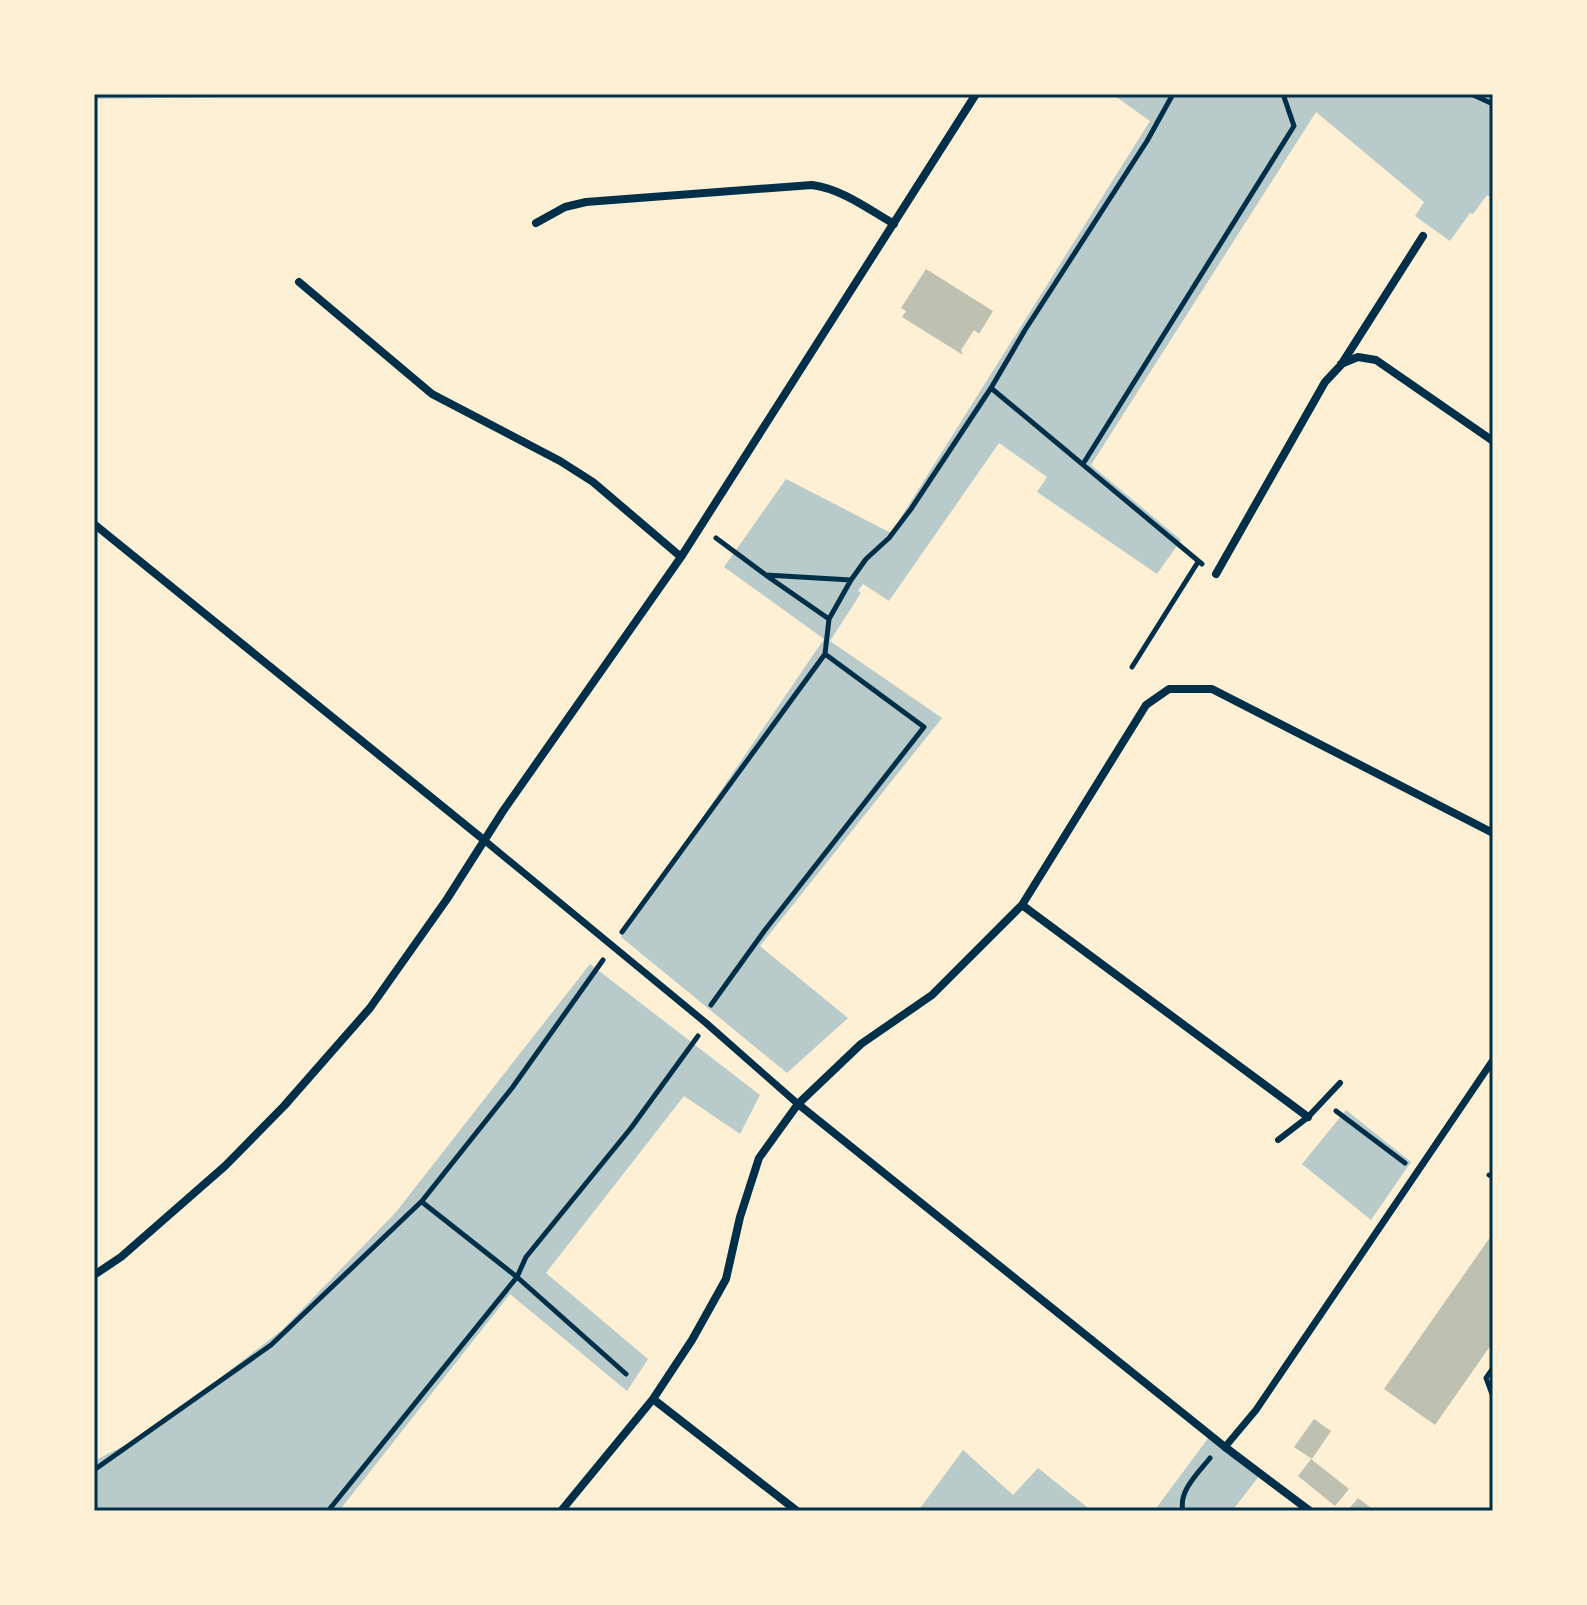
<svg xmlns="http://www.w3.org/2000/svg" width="1587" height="1605" viewBox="0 0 1587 1605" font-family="'Exo 2',sans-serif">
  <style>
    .green { fill: #b9caca }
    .building { fill: #bec0b2 }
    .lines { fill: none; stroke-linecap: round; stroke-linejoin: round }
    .path { stroke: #003049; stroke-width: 5 }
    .service { stroke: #003049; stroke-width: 6 }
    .pedestrian { stroke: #003049; stroke-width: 7 }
    .minor { stroke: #003049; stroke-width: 8 }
    .neatline { fill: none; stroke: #003049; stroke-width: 3 }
  </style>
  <rect width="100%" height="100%" fill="#fdf0d5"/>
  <path class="green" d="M 94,94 L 431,94 L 94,99 Z
    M 1112,94 L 1493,94 L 1493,199 L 1487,195 L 1473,214 L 1470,213 L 1450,241 L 1415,216 L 1424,202 L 1316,112 L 1091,465 L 1181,540 L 1157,574 L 1037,492 L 1047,477 L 999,443 L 889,601 L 863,584 L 858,591 L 861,593 L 830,641 L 942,718 L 760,946 L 848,1018 L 787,1073 L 621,937 L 824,639 L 724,567 L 786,479 L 891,533 L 1150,121 Z
    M 590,964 L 760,1095 L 740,1134 L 684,1096 L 546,1273 L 648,1359 L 627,1391 L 510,1294 L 339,1511 L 94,1511 L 94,1461 L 151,1432 L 283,1329 L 396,1212 Z
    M 1346,1110 L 1411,1162 L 1371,1220 L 1302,1164 Z
    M 1212,1433 L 1263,1471 L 1232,1511 L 1154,1511 Z
    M 963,1450 L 1013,1495 L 1038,1468 L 1092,1511 L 918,1511 Z"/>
  <path class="building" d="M 926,269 L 993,311 L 979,334 L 974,330 L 961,350 L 963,355 L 902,317 L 906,311 L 901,308 Z
    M 1493,1233 L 1493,1342 L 1435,1425 L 1384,1389 Z
    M 1314,1419 L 1331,1431 L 1312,1459 L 1294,1447 Z
    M 1311,1459 L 1349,1489 L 1335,1506 L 1298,1476 Z
    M 1358,1498 L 1375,1511 L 1347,1511 Z"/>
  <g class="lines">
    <path class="path" d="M 1471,94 L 1493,104
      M 991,388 L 1202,564
      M 1083,464 L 1294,126 L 1283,94
      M 716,538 L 766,575 L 851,580
      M 767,576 L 829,619
      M 1132,667 L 1198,562
      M 622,932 L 825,654 L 829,619 L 851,580 L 866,559 L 889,538 L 911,509 L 991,388 L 1025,330 L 1147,141 L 1173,94
      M 711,1005 L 765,930 L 924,727 L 825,654
      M 1336,1111 L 1405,1163
      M 1489,1175 L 1493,1177
      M 422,1202 L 517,1277 L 626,1374
      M 1493,1368 L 1486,1378 L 1493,1397
      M 94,1470 L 271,1345 L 422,1201 L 512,1088 L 603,960
      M 328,1511 L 517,1277 L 526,1257 L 631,1128 L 698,1036
      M 1183,1511 C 1178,1491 1199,1472 1210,1458"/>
    <path class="service" d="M 1278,1140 L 1308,1117 L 1340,1083"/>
    <path class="pedestrian" d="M 484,840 L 706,1023 L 798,1104
      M 1225,1447 L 1256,1410 L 1493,1060"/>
    <path class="minor" d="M 536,223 L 565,207 L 586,202 L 812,185 C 842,189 868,209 894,224
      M 299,282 L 432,394 L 560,461 L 593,482 L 681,557
      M 1341,364 L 1358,357 L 1376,360 L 1493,441
      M 94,524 L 484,840
      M 1216,574 L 1325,382 L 1341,365 L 1423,236
      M 1022,905 L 1308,1117
      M 798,1104 L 1225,1447 L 1310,1511
      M 94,1275 L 121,1257 L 225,1166 L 284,1106 L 370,1008 L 447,899 L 503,811 L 681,557 L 976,94
      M 653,1399 L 797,1511
      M 561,1511 L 653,1399 L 692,1340 L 726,1279 L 740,1217 L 759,1158 L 798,1104 L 861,1044 L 932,995 L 1022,905 L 1146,705 L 1169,689 L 1212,689 L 1493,833"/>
  </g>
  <rect width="1587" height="1605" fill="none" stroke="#fdf0d5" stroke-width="192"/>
  <rect x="96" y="96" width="1395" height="1413" class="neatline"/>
</svg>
